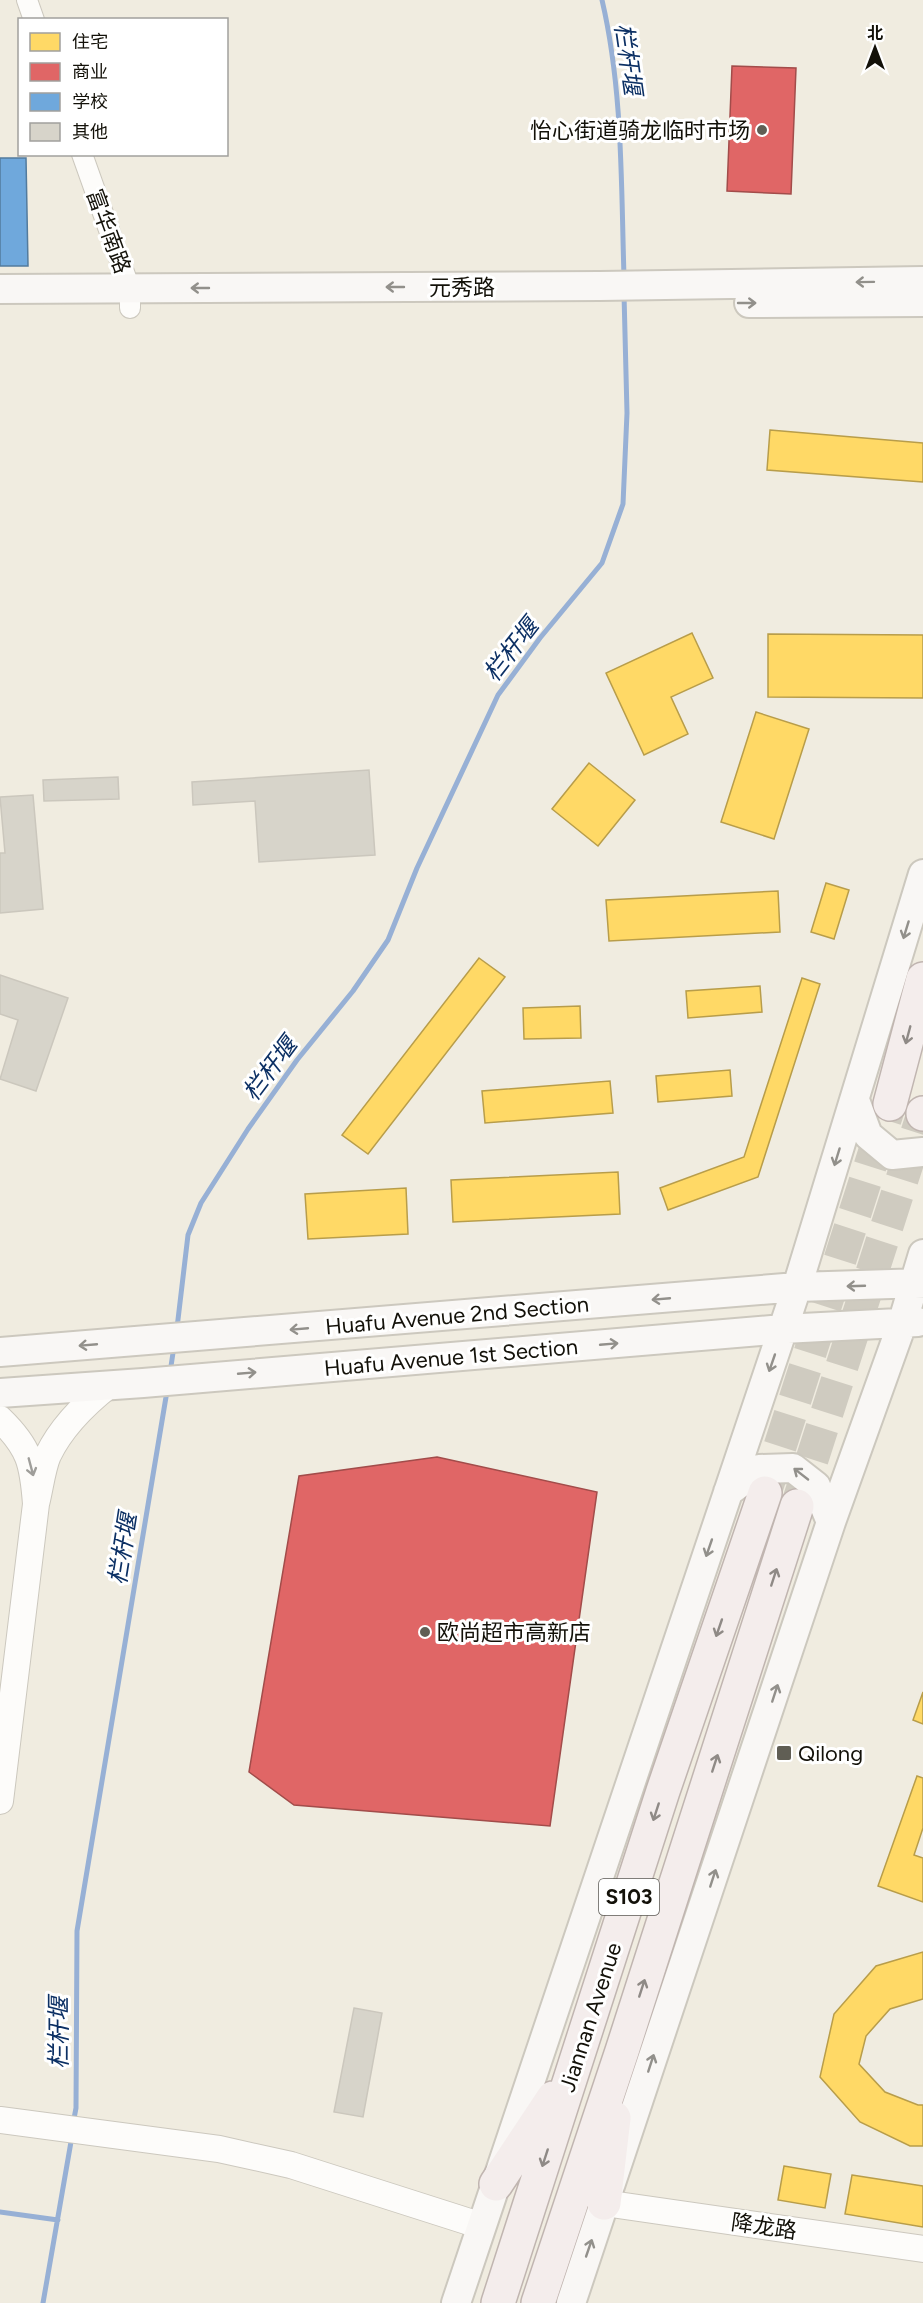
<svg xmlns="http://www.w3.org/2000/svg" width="923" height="2303" viewBox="0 0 923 2303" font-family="Figtree,'Noto Sans SC',sans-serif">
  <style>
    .homes { fill: #ffd966; stroke: #b89d4a; stroke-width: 1.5 }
    .shops { fill: #e06666; stroke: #a24c4a; stroke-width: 1.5 }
    .schools { fill: #6fa8dc; stroke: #537b9d; stroke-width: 1.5 }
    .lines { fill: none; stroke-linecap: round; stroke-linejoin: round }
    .stream { stroke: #97b0d5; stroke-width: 5 }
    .building { fill: #d7d4ca; stroke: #cbc7bd; stroke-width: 1.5 }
    .trunk-tunnel { stroke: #cfcbc0; stroke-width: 33; stroke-dasharray: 33 16; stroke-linecap: butt }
    .minor-casing { stroke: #ccc8be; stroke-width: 22 }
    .tertiary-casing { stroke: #ccc8be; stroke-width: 28 }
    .secondary-casing { stroke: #ccc8be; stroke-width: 32 }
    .trunk-casing { stroke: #c0b5b0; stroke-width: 36 }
    .minor { stroke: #fdfcfa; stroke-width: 20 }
    .tertiary { stroke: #fdfcfa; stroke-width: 26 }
    .secondary { stroke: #f9f7f5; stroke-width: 28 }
    .trunk { stroke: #f4edec; stroke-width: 33 }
    .oneway { stroke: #92908b }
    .oneway2 { stroke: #8f8a86 }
    .oneway3 { stroke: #9f9e9a }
    .poi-dot { fill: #605e54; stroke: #fff; stroke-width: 2 }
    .labels { text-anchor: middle; stroke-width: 6; stroke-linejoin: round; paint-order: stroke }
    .shield { fill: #fff; stroke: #5a5853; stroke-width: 1.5 }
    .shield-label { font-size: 21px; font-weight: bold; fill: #131109 }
    .poi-label { font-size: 22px; fill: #131109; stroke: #fff; text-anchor: start }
    .street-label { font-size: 22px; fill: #131109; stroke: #fff }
    .water-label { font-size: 24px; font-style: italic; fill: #0c3064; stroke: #fff }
  </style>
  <rect width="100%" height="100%" fill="#f0ece0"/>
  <path class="homes" d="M 770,430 L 923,443 L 923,482 L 767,470 Z
    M 692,633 L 713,678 L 671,697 L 688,734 L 644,755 L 606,673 Z
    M 768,634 L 923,635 L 923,698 L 768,697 Z
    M 756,712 L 809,729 L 774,839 L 721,822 Z
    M 589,763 L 635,800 L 598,846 L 552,809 Z
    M 826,883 L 849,890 L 834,939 L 811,932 Z
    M 778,891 L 780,932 L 609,941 L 606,900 Z
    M 479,958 L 505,977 L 368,1154 L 342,1135 Z
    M 802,978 L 820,984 L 758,1177 L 668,1210 L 660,1188 L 744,1157 Z
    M 760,986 L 762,1012 L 688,1018 L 686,991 Z
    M 580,1006 L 581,1038 L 524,1039 L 523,1008 Z
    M 730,1070 L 732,1096 L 658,1102 L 656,1076 Z
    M 610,1081 L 613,1113 L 485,1123 L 482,1091 Z
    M 618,1172 L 620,1214 L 453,1222 L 451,1180 Z
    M 406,1188 L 408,1234 L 308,1239 L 305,1194 Z
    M 923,1692 L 923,1724 L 913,1720 Z
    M 917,1776 L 923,1778 L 923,1828 L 914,1855 L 923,1858 L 923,1902 L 878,1886 Z
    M 923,1952 L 923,1999 L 890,2009 L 866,2036 L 859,2064 L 885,2092 L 918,2105 L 923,2105 L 923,2146 L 910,2146 L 860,2122 L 820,2077 L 834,2014 L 876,1966 Z
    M 784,2166 L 831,2174 L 825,2208 L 778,2200 Z
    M 852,2175 L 923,2186 L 923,2227 L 845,2214 Z"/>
  <path class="shops" d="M 732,66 L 796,68 L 791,194 L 727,191 Z
    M 437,1457 L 597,1492 L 550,1826 L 294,1805 L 249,1772 L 299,1476 Z"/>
  <path class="schools" d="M 0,158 L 26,158 L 28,266 L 0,266 Z"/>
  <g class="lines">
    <path class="stream" d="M 602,0 C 623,90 621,184 624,276
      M 177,1328 L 188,1235 L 201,1203 L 248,1129 L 297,1060 L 353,991 L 388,940 L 417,868 L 498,695 L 540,638 L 602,563 L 623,504 L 627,413 L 624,294
      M 170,1373 L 174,1346
      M 73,2124 L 76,2108 L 77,1931 L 167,1391
      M 0,2212 L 58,2220
      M 43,2303 L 72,2136"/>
  </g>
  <path class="building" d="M 369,770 L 375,855 L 259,862 L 255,801 L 193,805 L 192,782 Z
    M 118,777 L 119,799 L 44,801 L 43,780 Z
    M 33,795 L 43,909 L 0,913 L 0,853 L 5,853 L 0,797 Z
    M 0,975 L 68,998 L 36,1091 L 0,1079 L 18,1020 L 0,1014 Z
    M 354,2008 L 382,2013 L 363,2117 L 334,2112 Z"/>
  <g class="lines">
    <path class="trunk-tunnel" d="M 765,1493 L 890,1104
      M 797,1506 L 923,1114"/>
    <g class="minor-casing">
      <path id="minor" d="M 27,0 L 34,20
        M 82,154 L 130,289 L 130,308"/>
    </g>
    <g class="tertiary-casing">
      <path id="tertiary" d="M 0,1419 C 30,1448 33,1464 36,1504 C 40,1489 42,1469 48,1455 C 61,1428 86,1403 109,1385
        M 0,1801 L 36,1504
        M 0,2120 L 219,2149 L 291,2165 L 482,2226
        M 604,2203 L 923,2249"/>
    </g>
    <g class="secondary-casing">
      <path id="secondary" d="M 0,289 L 600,286 L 923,281
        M 749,303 L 923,302
        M 855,1100 L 868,1135 L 892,1155 L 923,1152
        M 0,1352 L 797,1287 L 923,1283
        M 0,1393 L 143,1383 L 783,1329 L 918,1322
        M 728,1492 L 759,1469 L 793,1468 L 816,1486 L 831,1522
        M 456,2303 L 797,1287 L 923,874
        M 571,2303 L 831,1522 L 902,1324 L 923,1254"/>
    </g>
    <g class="trunk-casing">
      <path id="trunk" d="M 890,1104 L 923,979
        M 923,1114 L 923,1113
        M 496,2184 L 553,2098
        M 604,2203 L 614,2118
        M 498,2303 L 663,1791 L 765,1493
        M 538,2303 L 622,2051 L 797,1506"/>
    </g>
    <use href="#minor" class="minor"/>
    <use href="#tertiary" class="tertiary"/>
    <use href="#secondary" class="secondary"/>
    <use href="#trunk" class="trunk"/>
  </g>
  <defs><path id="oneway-shaft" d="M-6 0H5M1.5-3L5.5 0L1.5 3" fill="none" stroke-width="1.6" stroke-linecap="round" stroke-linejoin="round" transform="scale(1.5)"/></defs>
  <g class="oneway">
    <use href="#oneway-shaft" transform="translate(865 282) rotate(179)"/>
    <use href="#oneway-shaft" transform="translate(395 287) rotate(180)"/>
    <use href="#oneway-shaft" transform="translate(200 288) rotate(180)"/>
    <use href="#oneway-shaft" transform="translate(747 303)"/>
    <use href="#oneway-shaft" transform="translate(906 930) rotate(107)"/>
    <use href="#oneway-shaft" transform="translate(837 1157) rotate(107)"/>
    <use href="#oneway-shaft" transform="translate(856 1286) rotate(178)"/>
    <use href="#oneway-shaft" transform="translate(661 1299) rotate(175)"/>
    <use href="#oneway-shaft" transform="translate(299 1329) rotate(175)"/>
    <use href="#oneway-shaft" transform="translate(609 1344) rotate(-5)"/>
    <use href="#oneway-shaft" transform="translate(88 1345) rotate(175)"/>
    <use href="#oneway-shaft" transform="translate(772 1363) rotate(109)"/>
    <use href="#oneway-shaft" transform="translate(247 1373) rotate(-5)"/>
    <use href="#oneway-shaft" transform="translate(801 1474) rotate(-142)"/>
    <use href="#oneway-shaft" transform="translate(709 1548) rotate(109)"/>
    <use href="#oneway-shaft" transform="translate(775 1693) rotate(-72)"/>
    <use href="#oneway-shaft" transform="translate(713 1878) rotate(-72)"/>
    <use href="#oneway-shaft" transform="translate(651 2063) rotate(-72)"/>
    <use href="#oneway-shaft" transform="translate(589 2248) rotate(-71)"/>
  </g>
  <g class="oneway2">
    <use href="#oneway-shaft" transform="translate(908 1035) rotate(105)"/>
    <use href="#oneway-shaft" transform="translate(774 1577) rotate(-72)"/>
    <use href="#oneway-shaft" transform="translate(719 1628) rotate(109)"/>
    <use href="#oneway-shaft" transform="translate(715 1763) rotate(-72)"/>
    <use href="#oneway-shaft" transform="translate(656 1812) rotate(108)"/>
    <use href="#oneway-shaft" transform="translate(642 1988) rotate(-72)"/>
    <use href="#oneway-shaft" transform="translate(545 2158) rotate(108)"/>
  </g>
  <use class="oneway3" href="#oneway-shaft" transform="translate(31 1467) rotate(75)"/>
  <g class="poi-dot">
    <circle cx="762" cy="130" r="6"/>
    <circle cx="425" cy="1632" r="6"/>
    <rect x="776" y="1745" width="16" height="16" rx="3"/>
  </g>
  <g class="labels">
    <rect class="shield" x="599" y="1879" width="60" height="36" rx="4.5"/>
    <g class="shield-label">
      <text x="629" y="1904">S103</text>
    </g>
    <g class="poi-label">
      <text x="750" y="138" text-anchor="end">怡心街道骑龙临时市场</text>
      <text x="437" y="1640">欧尚超市高新店</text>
      <text x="798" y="1761">Qilong</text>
    </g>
    <g class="street-label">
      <text transform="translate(109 231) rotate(70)" y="8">富华南路</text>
      <text x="462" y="295">元秀路</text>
      <text transform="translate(457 1315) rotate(-5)" y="8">Huafu Avenue 2nd Section</text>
      <text transform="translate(451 1357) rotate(-5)" y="8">Huafu Avenue 1st Section</text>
      <text transform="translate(590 2017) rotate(-72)" y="8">Jiannan Avenue</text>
      <text transform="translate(764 2226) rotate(8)" y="8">降龙路</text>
    </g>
    <g class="water-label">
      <text transform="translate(628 59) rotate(82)" y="8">栏杆堰</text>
      <text transform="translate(511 650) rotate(-52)" y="8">栏杆堰</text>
      <text transform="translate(270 1069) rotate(-53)" y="8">栏杆堰</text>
      <text transform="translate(123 1549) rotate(-81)" y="8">栏杆堰</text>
      <text transform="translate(59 2033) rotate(-90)" y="8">栏杆堰</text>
    </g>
  </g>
  <rect x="18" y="18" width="210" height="138" fill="#ffffff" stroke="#a1a09d" stroke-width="1.5"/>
  <rect x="30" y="33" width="30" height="18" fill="#ffd966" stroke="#a1a09d" stroke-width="1.5"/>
  <text x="72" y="48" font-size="18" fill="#131109">住宅</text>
  <rect x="30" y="63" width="30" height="18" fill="#e06666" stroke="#a1a09d" stroke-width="1.5"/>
  <text x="72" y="78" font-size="18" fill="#131109">商业</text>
  <rect x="30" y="93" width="30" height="18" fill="#6fa8dc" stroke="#a1a09d" stroke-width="1.5"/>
  <text x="72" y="108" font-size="18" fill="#131109">学校</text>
  <rect x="30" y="123" width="30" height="18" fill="#d7d4ca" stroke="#a1a09d" stroke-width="1.5"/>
  <text x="72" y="138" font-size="18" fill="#131109">其他</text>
  <g transform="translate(875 48)" stroke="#ffffff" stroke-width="4.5" paint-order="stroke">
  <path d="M0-4.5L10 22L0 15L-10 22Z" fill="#131109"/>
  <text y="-9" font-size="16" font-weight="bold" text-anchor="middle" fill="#131109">北</text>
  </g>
</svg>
